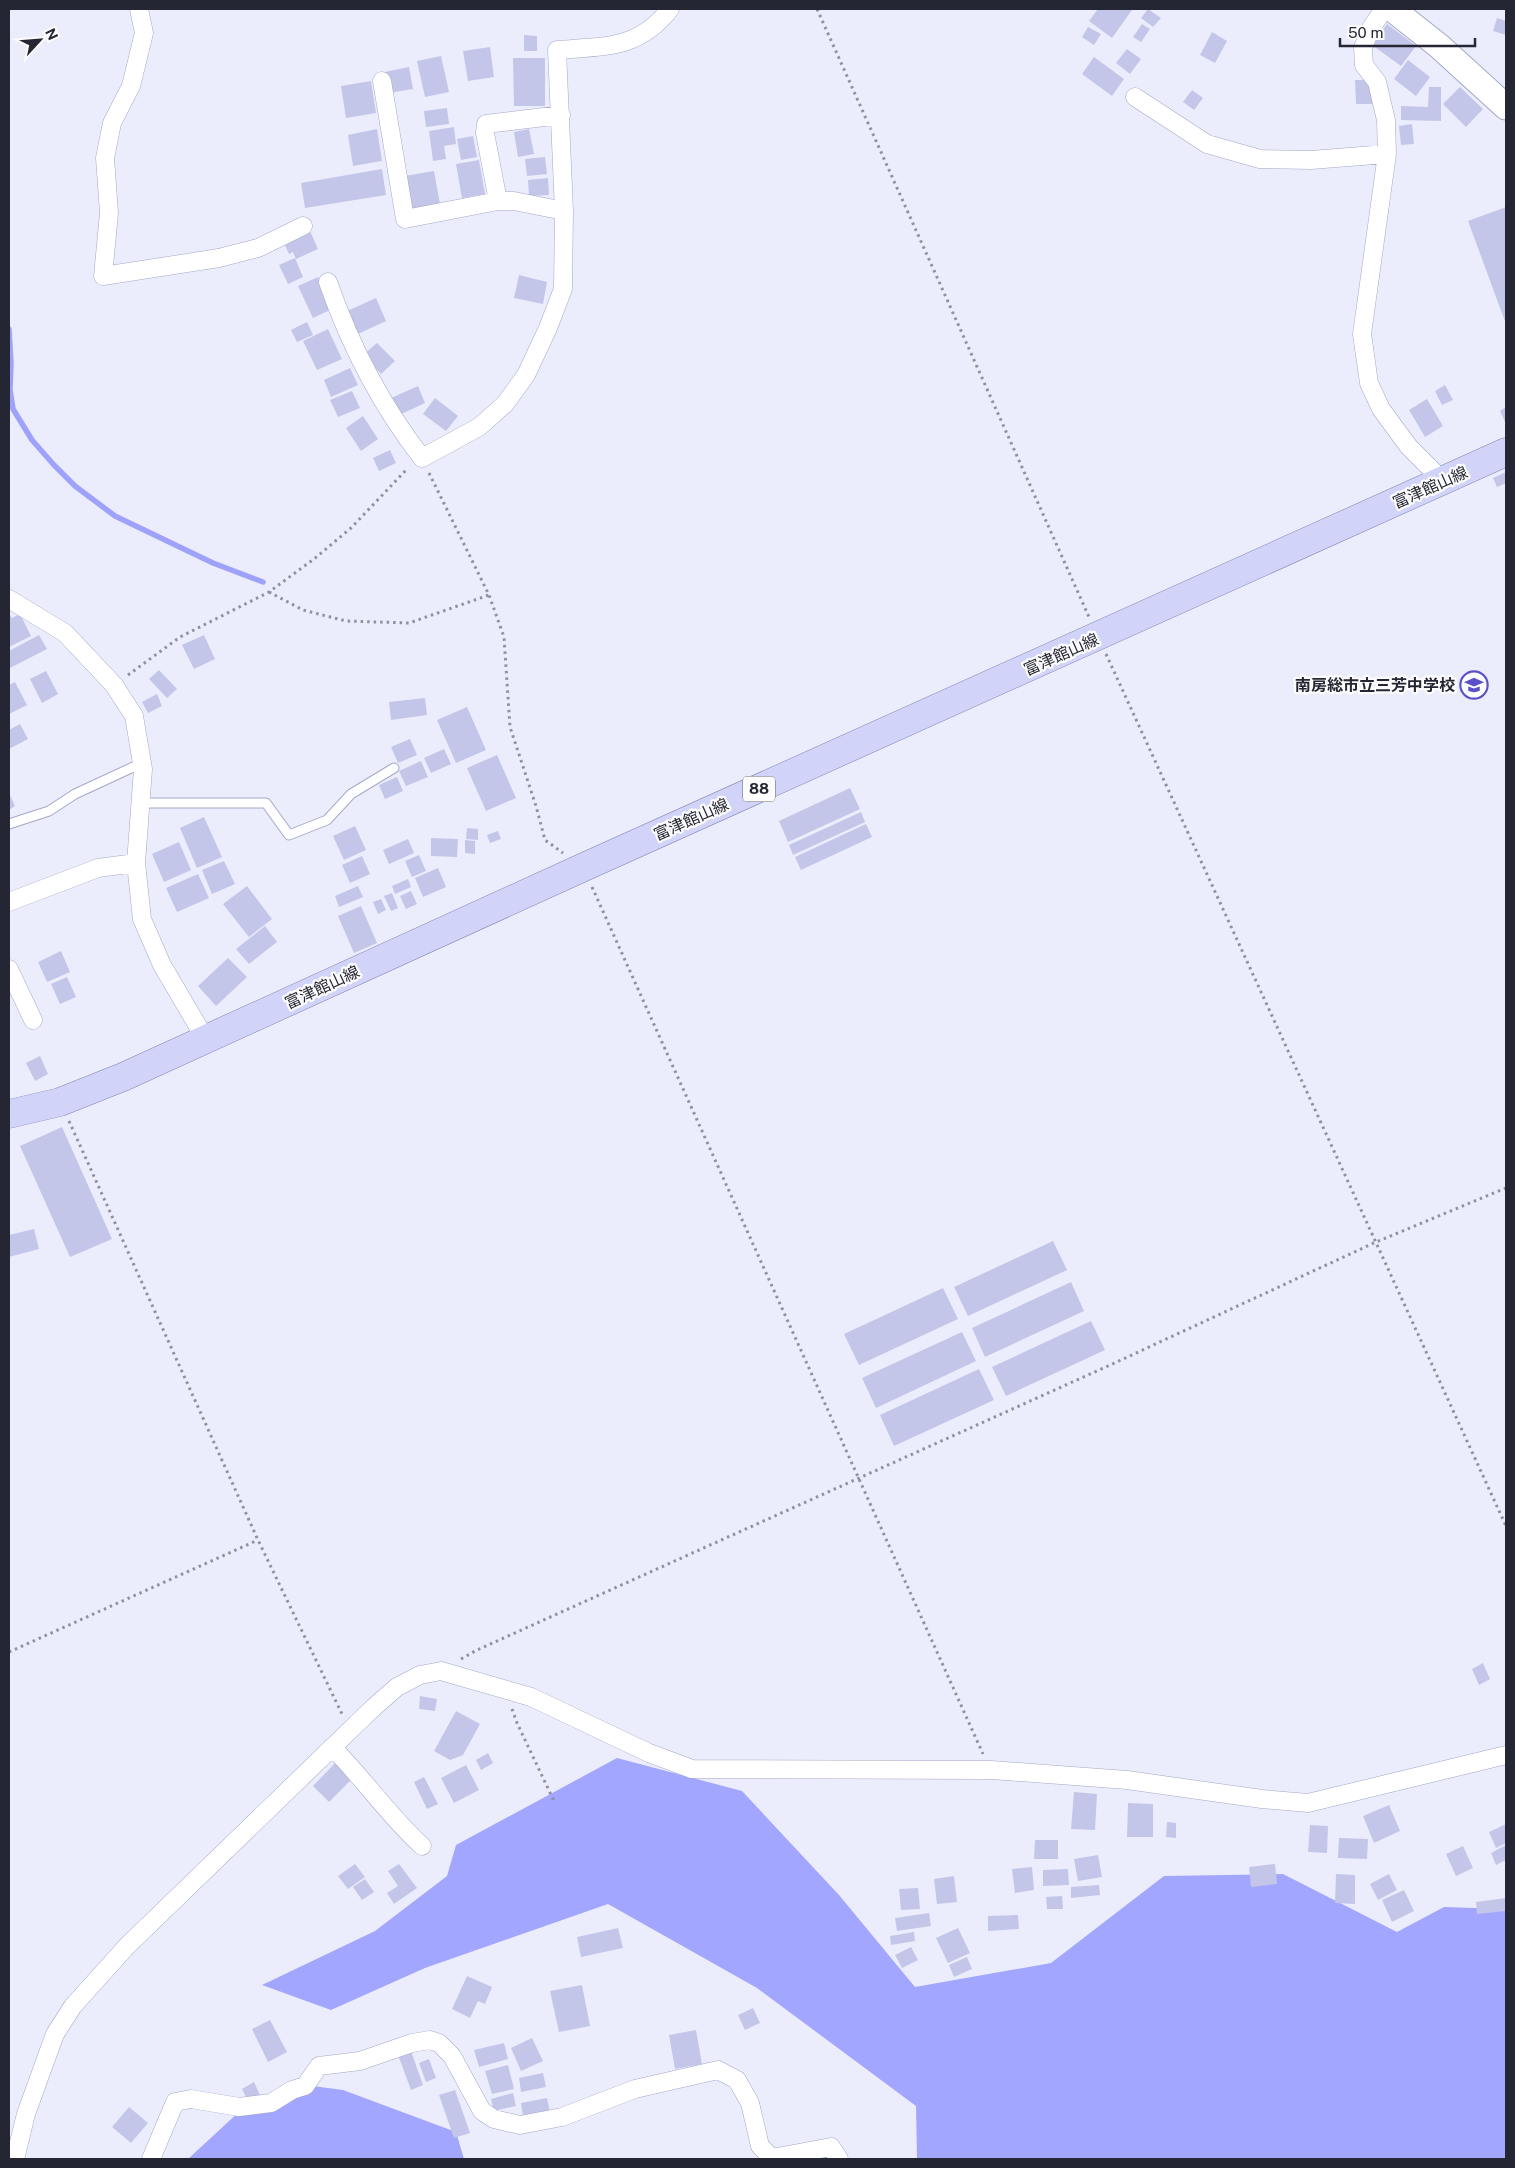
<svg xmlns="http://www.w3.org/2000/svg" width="1515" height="2168" viewBox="0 0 1515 2168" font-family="'Public Sans','Noto Sans JP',sans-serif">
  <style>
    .forest { fill: #a3a6fe }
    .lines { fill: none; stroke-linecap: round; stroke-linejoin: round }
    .stream { stroke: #9fa2fa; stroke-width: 5.5 }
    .building { fill: #c3c6e8 }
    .service-casing { stroke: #a4a7c8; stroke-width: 11 }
    .minor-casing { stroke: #a4a7c8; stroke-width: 19 }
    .secondary-casing { stroke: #a4a7c8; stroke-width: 27 }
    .primary-casing { stroke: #8184b1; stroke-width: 29 }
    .path { stroke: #90919f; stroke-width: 3; stroke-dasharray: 2.5 4; stroke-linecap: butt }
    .service { stroke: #fff; stroke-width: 9 }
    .minor { stroke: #fff; stroke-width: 18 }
    .secondary { stroke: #fff; stroke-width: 25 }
    .primary { stroke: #d1d3f9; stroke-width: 28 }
    .labels { text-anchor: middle; stroke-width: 4.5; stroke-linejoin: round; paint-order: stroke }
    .shield { fill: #fcfcfc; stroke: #66666f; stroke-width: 1 }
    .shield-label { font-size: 15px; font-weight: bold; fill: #252633 }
    .street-label { font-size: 16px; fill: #252633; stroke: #fcfcfc }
    .poi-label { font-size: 16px; font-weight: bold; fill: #252633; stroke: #fcfcfc; text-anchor: end }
  </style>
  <rect width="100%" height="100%" fill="#ecedfc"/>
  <path class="forest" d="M 617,1758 L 742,1791 L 839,1895 L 915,1987 L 1051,1963 L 1164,1876 L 1283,1874 L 1397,1932 L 1444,1907 L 1506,1909 L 1506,2159 L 917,2159 L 916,2106 L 757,1988 L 608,1904 L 425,1968 L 331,2010 L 262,1985 L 375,1931 L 447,1876 L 456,1845 Z
    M 305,2085 L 343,2090 L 456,2132 L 464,2159 L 188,2159 L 254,2098 Z"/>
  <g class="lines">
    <path class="stream" d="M 9,329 L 11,363 L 10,390 L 13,409 L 32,440 L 54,465 L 75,486 L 115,516 L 213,563 L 263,582"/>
  </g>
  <path class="building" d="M 1098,9 L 1129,9 L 1132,10 L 1112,38 L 1089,21 Z
    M 1148,9 L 1161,18 L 1153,27 L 1141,18 Z
    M 1497,18 L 1506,21 L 1506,35 L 1493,31 Z
    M 1142,24 L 1150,29 L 1141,42 L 1133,37 Z
    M 1387,24 L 1416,46 L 1401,66 L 1372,45 Z
    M 1088,27 L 1101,34 L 1094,45 L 1082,37 Z
    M 1212,32 L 1227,41 L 1215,63 L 1200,55 Z
    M 524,35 L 537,36 L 537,51 L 524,51 Z
    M 490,47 L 494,77 L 468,81 L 463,51 Z
    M 1127,49 L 1141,59 L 1130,74 L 1116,63 Z
    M 441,56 L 449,92 L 425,97 L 417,61 Z
    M 1094,57 L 1124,79 L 1112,96 L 1082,74 Z
    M 513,58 L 545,58 L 545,106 L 514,106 Z
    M 1408,60 L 1430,77 L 1416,96 L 1394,79 Z
    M 409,67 L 413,89 L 389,93 L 385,72 Z
    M 1355,80 L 1371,80 L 1372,104 L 1356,104 Z
    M 371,81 L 376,113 L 346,118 L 341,86 Z
    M 1429,87 L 1441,87 L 1441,121 L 1401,120 L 1401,106 L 1428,107 Z
    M 1460,87 L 1483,109 L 1466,127 L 1443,104 Z
    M 1192,90 L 1203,98 L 1194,110 L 1183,102 Z
    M 447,108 L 449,124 L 426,127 L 424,111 Z
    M 1412,124 L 1414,144 L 1401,145 L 1399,126 Z
    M 454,127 L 456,144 L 444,146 L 446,159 L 433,161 L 429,131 Z
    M 377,129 L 382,161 L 353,166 L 348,135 Z
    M 529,129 L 534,154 L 518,157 L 514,132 Z
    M 473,136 L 477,157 L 461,160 L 457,139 Z
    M 545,157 L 547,174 L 527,176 L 525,159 Z
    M 479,160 L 485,194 L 462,198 L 456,164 Z
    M 382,169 L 386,195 L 305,208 L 301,183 Z
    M 434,171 L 440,204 L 411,209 L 405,176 Z
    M 548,178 L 549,195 L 529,196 L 528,180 Z
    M 1506,207 L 1506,324 L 1468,221 Z
    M 310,231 L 318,249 L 296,259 L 293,252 L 289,254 L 284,243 Z
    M 295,258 L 303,277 L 288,284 L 279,265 Z
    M 519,275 L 547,282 L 543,304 L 514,298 Z
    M 318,277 L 332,309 L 313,318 L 298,286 Z
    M 376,298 L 386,321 L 358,334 L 347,311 Z
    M 307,322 L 313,335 L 297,342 L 291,330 Z
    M 328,329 L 342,359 L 317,370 L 303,341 Z
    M 377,343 L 395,361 L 381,374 L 363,355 Z
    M 350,368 L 358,385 L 331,397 L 324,380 Z
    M 1445,385 L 1453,400 L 1442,405 L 1435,391 Z
    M 418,386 L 425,403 L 397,416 L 389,399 Z
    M 352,391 L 360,408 L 338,417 L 330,400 Z
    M 435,398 L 458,416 L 446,431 L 423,414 Z
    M 1427,399 L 1443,426 L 1425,437 L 1409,410 Z
    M 1506,407 L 1506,424 L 1500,411 Z
    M 363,416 L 378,439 L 361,451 L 346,428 Z
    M 390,450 L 396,463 L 379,471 L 373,458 Z
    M 1506,472 L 1506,483 L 1497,487 L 1493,478 Z
    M 20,614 L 31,636 L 9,647 L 9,616 L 10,615 L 12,618 Z
    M 39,635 L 47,649 L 10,668 L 9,651 Z
    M 204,635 L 215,659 L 194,669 L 182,645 Z
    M 159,670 L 177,689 L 167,698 L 149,679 Z
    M 46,671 L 58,694 L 42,703 L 30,679 Z
    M 15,682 L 27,705 L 9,714 L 9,685 Z
    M 157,694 L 162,706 L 148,713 L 142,702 Z
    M 425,698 L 427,715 L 391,720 L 389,702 Z
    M 467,707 L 486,750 L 456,763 L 437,720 Z
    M 20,724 L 28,739 L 9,749 L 9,730 Z
    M 410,739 L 417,755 L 398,763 L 391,747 Z
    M 444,749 L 451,764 L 431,773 L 424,758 Z
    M 497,755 L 516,798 L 486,811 L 467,768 Z
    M 421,761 L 428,777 L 406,786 L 399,771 Z
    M 397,777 L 403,791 L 385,799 L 379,785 Z
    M 850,788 L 860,809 L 788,842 L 779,821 Z
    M 9,793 L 15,806 L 9,810 Z
    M 861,812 L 865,822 L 793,855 L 789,845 Z
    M 204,817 L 222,857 L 197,868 L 180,828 Z
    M 866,824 L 872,837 L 801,870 L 795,857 Z
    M 355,826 L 366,850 L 344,860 L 333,836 Z
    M 467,828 L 478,829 L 478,840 L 466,839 Z
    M 498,831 L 501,839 L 490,843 L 487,835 Z
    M 431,838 L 458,839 L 457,857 L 431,856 Z
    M 408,839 L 414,853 L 389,864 L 383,850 Z
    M 465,840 L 475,841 L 475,854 L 465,853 Z
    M 179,842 L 191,870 L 164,882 L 152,854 Z
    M 419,855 L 426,871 L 412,877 L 405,861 Z
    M 362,856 L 370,874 L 350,883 L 342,865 Z
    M 224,861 L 235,884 L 212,894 L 202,870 Z
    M 438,868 L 446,887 L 423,897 L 415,878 Z
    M 198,874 L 209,898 L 177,912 L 166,888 Z
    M 408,879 L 411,887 L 395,894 L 392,886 Z
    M 247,886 L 272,919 L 249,937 L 223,904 Z
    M 358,886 L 363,897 L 339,907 L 335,896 Z
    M 411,891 L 417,904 L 406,909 L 400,896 Z
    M 392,893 L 398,908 L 391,911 L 384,896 Z
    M 381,899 L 386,910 L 378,914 L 373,902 Z
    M 361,906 L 377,943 L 354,953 L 338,916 Z
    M 265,926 L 277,942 L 249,964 L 236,949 Z
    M 61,951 L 70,972 L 47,982 L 38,962 Z
    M 228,958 L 247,977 L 216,1006 L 198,986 Z
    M 67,977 L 76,997 L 60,1004 L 51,984 Z
    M 40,1056 L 48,1074 L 35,1081 L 26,1063 Z
    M 62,1127 L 112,1239 L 70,1257 L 20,1146 Z
    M 34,1229 L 39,1249 L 9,1257 L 9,1235 Z
    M 1053,1241 L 1067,1270 L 968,1316 L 954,1287 Z
    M 1071,1282 L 1084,1311 L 985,1357 L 972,1328 Z
    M 943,1288 L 958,1319 L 859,1365 L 844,1334 Z
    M 1091,1321 L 1105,1350 L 1006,1396 L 992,1367 Z
    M 962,1332 L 976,1361 L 876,1408 L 862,1378 Z
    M 979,1369 L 994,1400 L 894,1446 L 880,1415 Z
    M 1483,1663 L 1490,1679 L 1479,1685 L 1472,1669 Z
    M 420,1696 L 437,1699 L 435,1711 L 419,1709 Z
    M 456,1711 L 480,1724 L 463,1755 L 450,1760 L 434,1751 Z
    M 488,1753 L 493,1763 L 481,1770 L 476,1760 Z
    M 336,1762 L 352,1779 L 329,1802 L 313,1786 Z
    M 466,1765 L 479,1790 L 454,1803 L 441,1778 Z
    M 424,1777 L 438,1804 L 427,1809 L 414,1782 Z
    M 1074,1792 L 1097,1794 L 1095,1830 L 1071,1829 Z
    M 1128,1803 L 1153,1804 L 1153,1837 L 1127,1837 Z
    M 1389,1805 L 1400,1831 L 1374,1843 L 1363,1816 Z
    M 1167,1822 L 1176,1823 L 1176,1838 L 1166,1837 Z
    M 1506,1824 L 1506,1843 L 1496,1848 L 1489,1832 Z
    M 1310,1825 L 1328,1826 L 1327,1853 L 1308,1852 Z
    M 1339,1838 L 1368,1839 L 1367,1859 L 1338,1858 Z
    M 1035,1840 L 1058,1840 L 1058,1859 L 1034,1859 Z
    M 1506,1845 L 1506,1860 L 1496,1865 L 1491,1853 Z
    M 1463,1846 L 1473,1868 L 1456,1876 L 1446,1854 Z
    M 1098,1855 L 1102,1877 L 1078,1881 L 1074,1859 Z
    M 355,1864 L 365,1877 L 348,1889 L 338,1876 Z
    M 399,1864 L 417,1888 L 394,1904 L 387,1893 L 398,1886 L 388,1871 Z
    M 1275,1864 L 1277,1884 L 1251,1887 L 1249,1867 Z
    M 1032,1867 L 1034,1890 L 1015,1893 L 1012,1869 Z
    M 1068,1869 L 1069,1885 L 1043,1886 L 1043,1870 Z
    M 1336,1874 L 1355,1875 L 1355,1904 L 1335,1903 Z
    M 1389,1874 L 1397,1890 L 1378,1900 L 1370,1884 Z
    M 954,1876 L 957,1902 L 937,1904 L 934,1879 Z
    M 365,1879 L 374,1892 L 362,1900 L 353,1887 Z
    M 1099,1885 L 1100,1895 L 1071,1898 L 1071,1887 Z
    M 918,1888 L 920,1909 L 901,1910 L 899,1889 Z
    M 1404,1890 L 1414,1911 L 1392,1922 L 1382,1900 Z
    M 1062,1896 L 1063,1909 L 1047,1909 L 1046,1897 Z
    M 1506,1898 L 1506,1911 L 1477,1914 L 1476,1902 Z
    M 929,1913 L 931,1926 L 897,1931 L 895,1918 Z
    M 1018,1915 L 1019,1929 L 988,1931 L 988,1916 Z
    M 618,1928 L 623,1948 L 581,1957 L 577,1937 Z
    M 958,1928 L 970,1953 L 948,1963 L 936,1938 Z
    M 914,1932 L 915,1941 L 891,1945 L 890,1936 Z
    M 911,1947 L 918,1960 L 902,1968 L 895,1955 Z
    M 967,1957 L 972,1969 L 954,1977 L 949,1965 Z
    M 467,1976 L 492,1987 L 485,2004 L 478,2001 L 470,2018 L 452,2009 Z
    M 582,1985 L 590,2026 L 559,2032 L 550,1991 Z
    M 753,2008 L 760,2023 L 745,2030 L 738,2015 Z
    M 270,2020 L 287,2052 L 268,2062 L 252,2029 Z
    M 696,2030 L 702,2064 L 675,2069 L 669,2035 Z
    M 532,2038 L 543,2061 L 521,2071 L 511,2048 Z
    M 504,2043 L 508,2059 L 479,2067 L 474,2050 Z
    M 411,2051 L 423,2085 L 411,2090 L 398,2055 Z
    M 429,2059 L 436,2078 L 426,2082 L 419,2063 Z
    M 508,2065 L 514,2089 L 492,2094 L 485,2071 Z
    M 543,2073 L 546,2087 L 521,2092 L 519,2078 Z
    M 254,2082 L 260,2095 L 248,2101 L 242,2089 Z
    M 455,2090 L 470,2133 L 454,2138 L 439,2095 Z
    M 513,2093 L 516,2106 L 494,2111 L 491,2099 Z
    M 547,2098 L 550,2112 L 523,2117 L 521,2103 Z
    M 129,2107 L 148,2123 L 131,2143 L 112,2127 Z"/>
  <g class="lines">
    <g class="service-casing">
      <path id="service" d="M 142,803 L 266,803 L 289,835 L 327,820 L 351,794 L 394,768
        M 9,824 L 49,811 L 75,794 L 142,763"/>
    </g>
    <g class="minor-casing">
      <path id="minor" d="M 139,9 L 144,33 L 131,86 L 112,123 L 105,158 L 109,213 L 103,276 L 219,258 L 258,248 L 303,226
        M 1384,9 L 1371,28 L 1363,48 L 1364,65 L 1377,82 L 1386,120 L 1387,154 L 1362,334 L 1369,383 L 1381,409 L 1409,447 L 1443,481
        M 382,81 L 405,219 L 498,201 L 514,201 L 564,211
        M 1135,97 L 1207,144 L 1260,159 L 1311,160 L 1387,154
        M 498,201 L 485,133 L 486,124 L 561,115
        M 328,282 C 350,345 381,405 422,458 L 479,427 L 505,404 L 526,375 L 548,328 L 563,289 L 564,211 L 557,50 C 604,46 638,50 670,9
        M 9,599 L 65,633 L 114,685 L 134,716 L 143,769 L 136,863 L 142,919 L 162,965 L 206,1040
        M 9,902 L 98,868 L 136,863
        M 9,969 L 33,1020
        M 332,1747 C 364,1779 389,1816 422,1846
        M 15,2159 L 26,2114 L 55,2034 L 73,2006 L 127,1946 L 374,1707 L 397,1687 L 420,1675 L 441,1671 L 531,1697 L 649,1753 L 692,1769 L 991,1770 L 1127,1780 L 1262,1799 L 1308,1803 L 1506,1755
        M 151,2159 L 175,2102 L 191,2099 L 239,2107 L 271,2103 L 292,2090 L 305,2086 L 319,2066 L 360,2061 L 412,2043 L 430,2040 L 439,2043 L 452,2056 L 482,2111 L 494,2119 L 520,2125 L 562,2117 L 635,2089 L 718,2070 L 737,2080 L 750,2103 L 760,2146 L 772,2158 L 831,2147 L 839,2159"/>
    </g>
    <g class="secondary-casing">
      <path id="secondary" d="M 1392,9 L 1439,46 L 1506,107"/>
    </g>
    <g class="primary-casing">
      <path id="primary" d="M 9,1114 L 60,1102 L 123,1077 L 584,867 L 1506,452"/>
    </g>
    <path class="path" d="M 817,9 L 1089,617
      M 429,473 L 489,595 L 504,637 L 510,727 L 536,806 L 545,840 L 563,853
      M 269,592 L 303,610 L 346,621 L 409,623 L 489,595
      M 1106,654 L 1506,1526
      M 128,675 L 180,637 L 269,592 L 314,559 L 351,528 L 408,468
      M 592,887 L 983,1754
      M 69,1121 L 258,1540 L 342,1714
      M 9,1652 L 258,1540
      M 461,1659 L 477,1650 L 1108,1366 L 1376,1242 L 1506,1188
      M 512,1709 L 517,1723 L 554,1801"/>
    <use href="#service" class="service"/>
    <use href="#minor" class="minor"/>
    <use href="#secondary" class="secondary"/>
    <use href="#primary" class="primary"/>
  </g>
  <defs>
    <g id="school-ring" transform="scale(1.4375)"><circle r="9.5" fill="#fcfcfc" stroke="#5a50c8" stroke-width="1.5"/><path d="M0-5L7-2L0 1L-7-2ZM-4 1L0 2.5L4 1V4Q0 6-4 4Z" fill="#5a50c8"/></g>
  </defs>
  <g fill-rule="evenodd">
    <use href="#school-ring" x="1474" y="685"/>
  </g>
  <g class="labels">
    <rect class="shield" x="743" y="776.5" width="32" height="25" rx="4"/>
    <g class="shield-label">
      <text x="759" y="794">88</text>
    </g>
    <g class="street-label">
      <text transform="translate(1430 487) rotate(-24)" y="6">富津館山線</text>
      <text transform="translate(1061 654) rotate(-24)" y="6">富津館山線</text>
      <text transform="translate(691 819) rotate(-24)" y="6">富津館山線</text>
      <text transform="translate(322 987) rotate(-25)" y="6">富津館山線</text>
    </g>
    <g class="poi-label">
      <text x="1455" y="691">南房総市立三芳中学校</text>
    </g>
  </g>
  <rect width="1515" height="2168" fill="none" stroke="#252633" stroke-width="20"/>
  <g transform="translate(40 40) rotate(64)" stroke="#fcfcfc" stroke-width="4" paint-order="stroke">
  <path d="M0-4L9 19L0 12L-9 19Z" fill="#252633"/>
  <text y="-8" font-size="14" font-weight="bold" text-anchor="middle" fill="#252633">N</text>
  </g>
  <path d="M1340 38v8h135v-8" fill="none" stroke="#252633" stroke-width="2.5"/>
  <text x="1348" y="38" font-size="15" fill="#252633" stroke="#fcfcfc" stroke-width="4" paint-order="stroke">50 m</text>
</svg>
